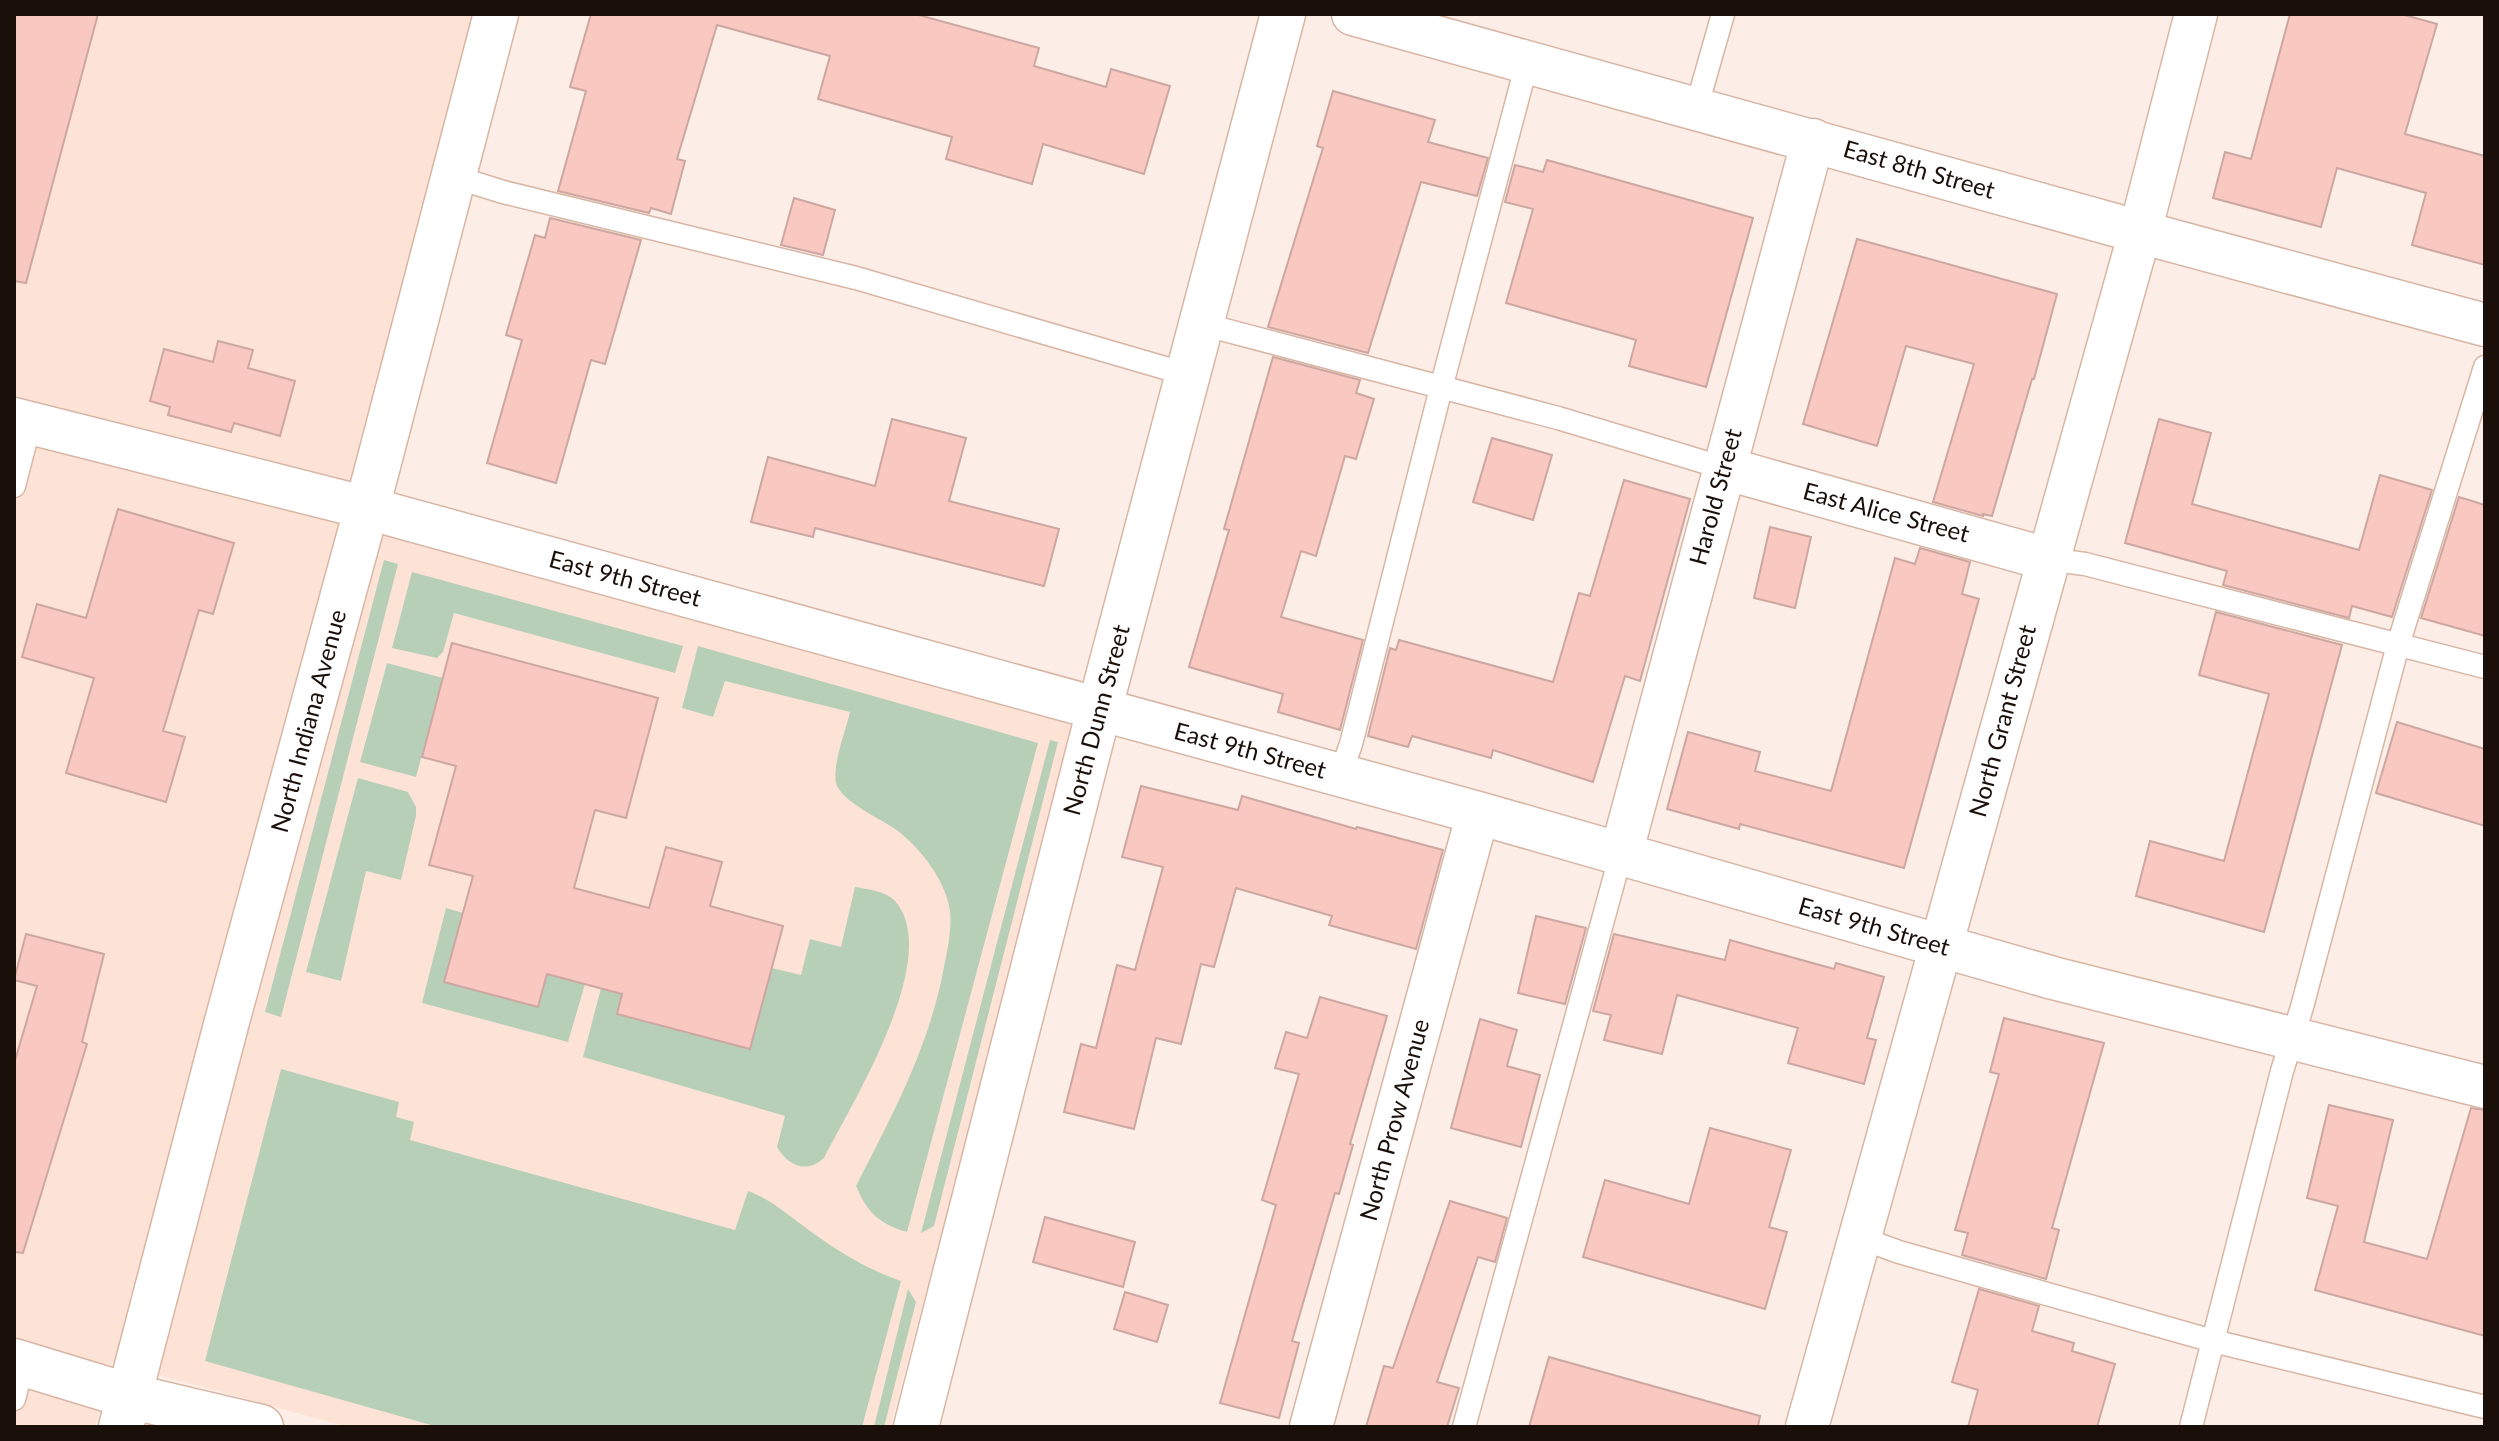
<svg xmlns="http://www.w3.org/2000/svg" width="2499" height="1441" viewBox="0 0 2499 1441" font-family="Lato,sans-serif">
  <style>
    .built { fill: #fde3d6 }
    .green { fill: #b8cfb7 }
    .building { fill: #f8c8c1; stroke: #cda7a1; stroke-width: 2 }
    .lines { fill: none; stroke-linecap: round; stroke-linejoin: round }
    .lane-casing { stroke: #d8b6a5; stroke-width: 25 }
    .street-casing { stroke: #d8b6a5; stroke-width: 45 }
    .secondary-casing { stroke: #d8b6a5; stroke-width: 47 }
    .lane { stroke: #fff; stroke-width: 22 }
    .street { stroke: #fff; stroke-width: 42 }
    .secondary { stroke: #fff; stroke-width: 44 }
    .labels { text-anchor: middle; stroke-width: 8; stroke-linejoin: round; paint-order: stroke }
    .street-label { font-size: 24px; fill: #1a0f09; stroke: #fefefe }
  </style>
  <rect width="100%" height="100%" fill="#fceee6"/>
  <path class="built" d="M 14,14 L 480,14 L 347,521 L 1079,720 L 890,1427 L 347,1427 L 112,1362 L 95,1427 L 14,1427 Z"/>
  <path class="green" d="M 384,560 L 398,564 L 281,1017 L 265,1012 Z
    M 412,572 L 683,646 L 675,673 L 454,613 L 443,652 L 437,658 L 392,648 Z
    M 698,646 L 1038,743 L 907,1232 C 879,1224 867,1212 856,1186 C 892,1116 928,1049 943,972 C 947,952 952,931 950,911 C 946,881 921,849 898,831 C 882,819 841,802 836,783 C 832,765 846,730 850,712 L 725,681 L 713,717 L 682,708 Z
    M 387,663 L 443,678 L 416,777 L 360,762 Z
    M 1050,740 L 1058,742 L 934,1226 L 921,1233 Z
    M 358,778 L 408,792 L 416,807 L 416,816 L 401,880 L 366,871 L 341,981 L 306,972 Z
    M 855,887 C 867,889 886,891 895,901 C 944,956 851,1105 824,1158 C 807,1174 788,1166 777,1147 L 785,1116 L 583,1057 L 601,988 L 622,994 L 617,1014 L 750,1049 L 772,968 L 801,975 L 810,939 L 841,947 Z
    M 446,908 L 463,913 L 445,982 L 538,1007 L 547,974 L 585,984 L 568,1042 L 422,1003 Z
    M 281,1069 L 399,1102 L 396,1117 L 414,1122 L 410,1140 L 735,1230 L 748,1191 C 770,1199 787,1214 806,1228 C 836,1250 866,1269 901,1281 L 862,1427 L 438,1427 L 205,1361 Z
    M 908,1289 L 916,1302 L 884,1427 L 874,1427 Z"/>
  <path class="building" d="M 14,14 L 98,14 L 26,283 L 14,281 Z
    M 591,14 L 915,14 L 1039,48 L 1034,66 L 1106,87 L 1111,69 L 1170,86 L 1144,174 L 1043,144 L 1032,184 L 946,159 L 952,137 L 818,99 L 830,56 L 717,25 L 677,159 L 685,161 L 671,214 L 651,208 L 649,213 L 558,191 L 586,91 L 570,87 Z
    M 2290,14 L 2401,14 L 2437,24 L 2405,134 L 2485,156 L 2485,265 L 2412,245 L 2426,193 L 2337,168 L 2321,227 L 2213,198 L 2225,152 L 2251,159 Z
    M 1333,91 L 1435,120 L 1428,142 L 1488,158 L 1477,196 L 1421,182 L 1368,353 L 1268,327 L 1323,148 L 1317,146 Z
    M 1547,160 L 1753,218 L 1706,387 L 1629,366 L 1636,340 L 1506,303 L 1533,209 L 1505,202 L 1515,165 L 1543,172 Z
    M 794,198 L 835,210 L 823,255 L 781,245 Z
    M 550,218 L 641,240 L 605,364 L 591,360 L 556,483 L 487,463 L 522,340 L 506,335 L 535,235 L 545,238 Z
    M 1857,239 L 2057,294 L 2034,379 L 2032,379 L 1992,516 L 1983,514 L 1983,516 L 1933,502 L 1974,364 L 1906,346 L 1877,446 L 1803,424 Z
    M 218,341 L 253,350 L 248,368 L 295,381 L 280,436 L 234,423 L 231,432 L 168,415 L 170,407 L 150,401 L 164,349 L 213,362 Z
    M 1273,357 L 1360,380 L 1356,393 L 1374,399 L 1356,459 L 1345,456 L 1316,556 L 1301,551 L 1281,617 L 1363,640 L 1340,730 L 1278,712 L 1283,694 L 1189,667 L 1229,530 L 1224,529 Z
    M 892,419 L 966,438 L 949,501 L 1059,529 L 1044,586 L 815,528 L 813,537 L 751,522 L 768,457 L 875,486 Z
    M 2159,419 L 2211,433 L 2192,504 L 2359,550 L 2380,475 L 2432,490 L 2392,617 L 2352,606 L 2349,618 L 2223,585 L 2227,571 L 2125,543 Z
    M 1492,438 L 1552,455 L 1533,520 L 1473,502 Z
    M 1624,480 L 1690,499 L 1640,681 L 1625,676 L 1593,782 L 1493,750 L 1491,758 L 1412,736 L 1408,747 L 1368,736 L 1390,648 L 1396,650 L 1399,640 L 1553,682 L 1579,593 L 1590,596 Z
    M 2459,497 L 2485,505 L 2485,636 L 2421,618 Z
    M 118,509 L 234,543 L 213,614 L 199,610 L 163,731 L 185,737 L 166,802 L 66,773 L 94,678 L 22,657 L 37,604 L 86,618 Z
    M 1770,527 L 1811,537 L 1795,608 L 1754,598 Z
    M 1920,548 L 1970,562 L 1962,594 L 1979,599 L 1904,868 L 1740,824 L 1739,829 L 1667,809 L 1688,732 L 1760,752 L 1755,771 L 1831,791 L 1895,558 L 1915,564 Z
    M 2216,612 L 2342,645 L 2264,932 L 2136,896 L 2150,841 L 2224,861 L 2269,694 L 2199,675 Z
    M 452,643 L 658,698 L 626,818 L 595,810 L 574,888 L 649,908 L 666,847 L 722,862 L 710,906 L 783,926 L 750,1049 L 617,1014 L 622,994 L 547,974 L 538,1007 L 444,982 L 473,876 L 429,865 L 456,766 L 422,757 Z
    M 2397,722 L 2485,749 L 2485,826 L 2376,793 Z
    M 1141,786 L 1238,810 L 1242,796 L 1356,829 L 1357,827 L 1443,850 L 1416,949 L 1329,925 L 1332,916 L 1236,888 L 1214,967 L 1201,964 L 1181,1044 L 1156,1038 L 1134,1129 L 1064,1112 L 1081,1044 L 1096,1048 L 1117,965 L 1135,970 L 1163,867 L 1122,857 Z
    M 1536,916 L 1586,928 L 1565,1004 L 1518,993 Z
    M 26,934 L 104,954 L 82,1042 L 87,1044 L 23,1253 L 14,1252 L 14,1064 L 37,986 L 14,980 Z
    M 1614,934 L 1725,960 L 1730,940 L 1834,969 L 1836,963 L 1884,977 L 1867,1038 L 1876,1040 L 1864,1084 L 1788,1063 L 1798,1028 L 1677,995 L 1662,1054 L 1604,1040 L 1611,1015 L 1593,1011 Z
    M 1320,997 L 1387,1016 L 1350,1144 L 1353,1145 L 1339,1194 L 1335,1193 L 1292,1341 L 1299,1343 L 1279,1418 L 1220,1403 L 1276,1205 L 1262,1200 L 1299,1074 L 1275,1068 L 1286,1032 L 1307,1038 Z
    M 2004,1018 L 2104,1043 L 2052,1228 L 2059,1230 L 2046,1279 L 1962,1255 L 1968,1233 L 1955,1230 L 1999,1074 L 1990,1072 Z
    M 1480,1019 L 1517,1030 L 1507,1066 L 1540,1075 L 1521,1147 L 1451,1128 Z
    M 2329,1105 L 2393,1120 L 2364,1242 L 2427,1259 L 2471,1108 L 2485,1110 L 2485,1336 L 2315,1290 L 2338,1206 L 2307,1198 Z
    M 1710,1128 L 1791,1150 L 1769,1227 L 1787,1232 L 1765,1309 L 1583,1257 L 1605,1180 L 1689,1204 Z
    M 1450,1201 L 1507,1218 L 1495,1262 L 1478,1257 L 1437,1382 L 1459,1388 L 1447,1427 L 1366,1427 L 1384,1366 L 1393,1368 Z
    M 1045,1217 L 1135,1242 L 1123,1287 L 1033,1262 Z
    M 1979,1289 L 2039,1306 L 2032,1331 L 2074,1343 L 2072,1351 L 2115,1364 L 2097,1427 L 1968,1427 L 1978,1390 L 1952,1382 Z
    M 1125,1292 L 1168,1305 L 1157,1342 L 1114,1329 Z
    M 1549,1357 L 1760,1416 L 1758,1427 L 1529,1427 Z"/>
  <g class="lines">
    <g class="lane-casing">
      <path id="lane" d="M 1696,109 L 1723,14
        M 452,176 L 503,192 L 856,278 L 1189,375
        M 1202,324 L 1558,418 L 1724,468
        M 14,486 L 30,424
        M 2047,559 L 2085,564 L 2485,667
        M 1340,775 L 1351,744 L 1441,388 L 1527,63
        M 1858,1237 L 1899,1252 L 2213,1341 L 2485,1407
        M 14,1399 L 23,1364
        M 1464,1427 L 1621,854
        M 2191,1427 L 2282,1071 L 2302,1007 L 2398,645 L 2485,367"/>
    </g>
    <g class="street-casing">
      <path id="street" d="M 1353,14 L 2140,232 L 2485,325
        M 14,419 L 367,508 L 1478,813 L 2053,978 L 2485,1087
        M 1724,468 L 2047,559
        M 1621,854 L 1813,140
        M 1311,1427 L 1478,813
        M 1807,1427 L 2140,232 L 2196,14"/>
    </g>
    <g class="secondary-casing">
      <path id="secondary" d="M 14,1361 L 129,1396 L 261,1427
        M 121,1427 L 226,1025 L 374,481 L 496,14
        M 916,1427 L 1090,745 L 1283,14"/>
    </g>
    <use href="#lane" class="lane"/>
    <use href="#street" class="street"/>
    <use href="#secondary" class="secondary"/>
  </g>
  <g class="labels">
    <g class="street-label">
      <text transform="translate(1919 170) rotate(16)" y="8">East 8th Street</text>
      <text transform="translate(1716 497) rotate(-75)" y="8">Harold Street</text>
      <text transform="translate(1886 513) rotate(15)" y="8">East Alice Street</text>
      <text transform="translate(625 579) rotate(15)" y="8">East 9th Street</text>
      <text transform="translate(1097 720) rotate(-75)" y="8">North Dunn Street</text>
      <text transform="translate(309 721) rotate(-75)" y="8">North Indiana Avenue</text>
      <text transform="translate(2003 721) rotate(-75)" y="8">North Grant Street</text>
      <text transform="translate(1250 751) rotate(15)" y="8">East 9th Street</text>
      <text transform="translate(1874 927) rotate(16)" y="8">East 9th Street</text>
      <text transform="translate(1395 1120) rotate(-75)" y="8">North Prow Avenue</text>
    </g>
  </g>
  <rect width="2499" height="1441" fill="none" stroke="#1a0f09" stroke-width="32"/>
</svg>
